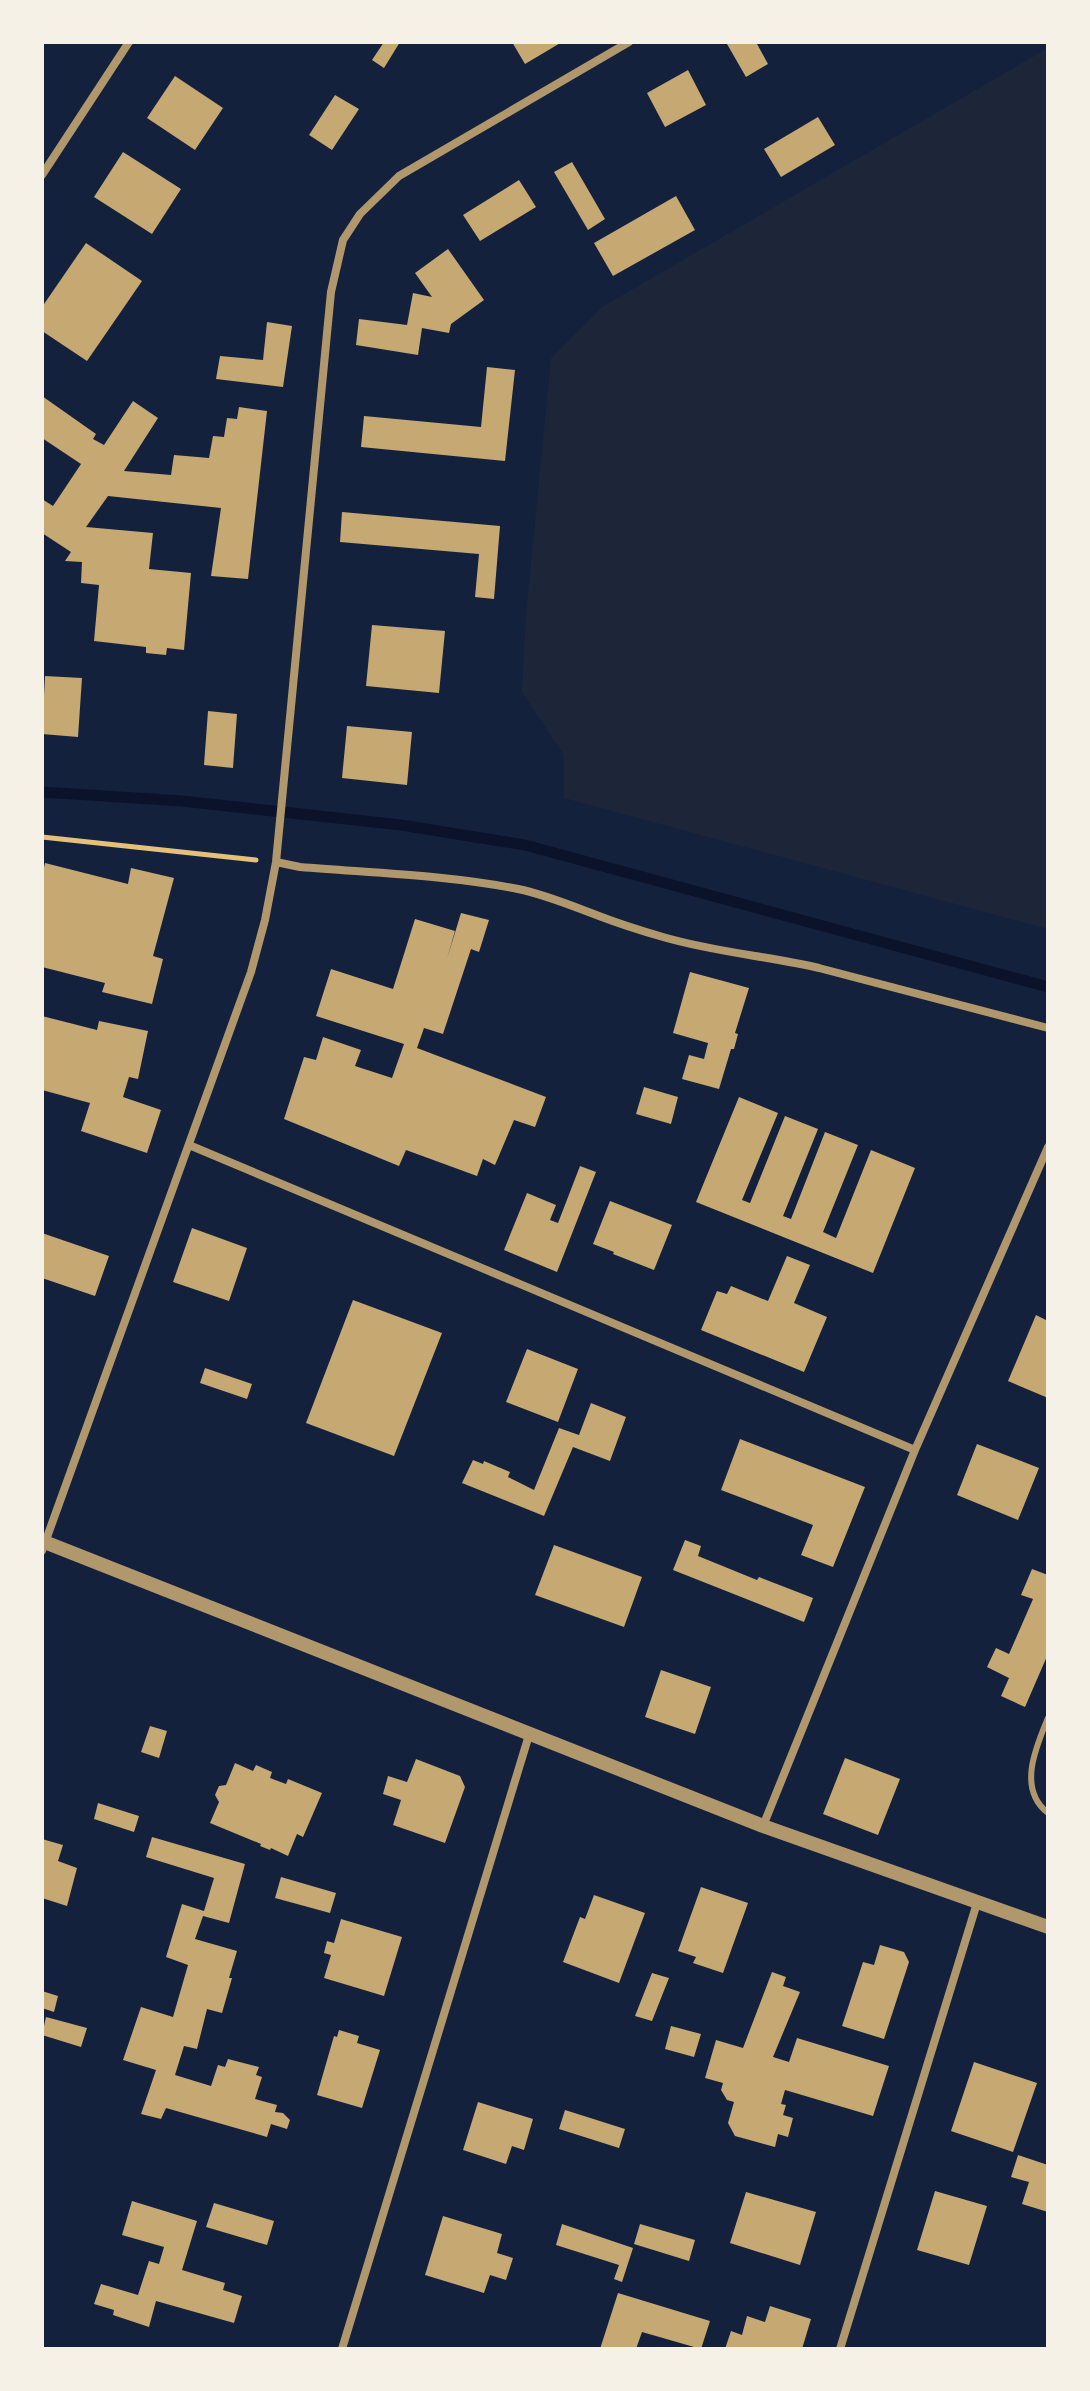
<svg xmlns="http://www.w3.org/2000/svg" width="1090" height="2391" viewBox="0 0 1090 2391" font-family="Roboto,sans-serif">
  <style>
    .green { fill: #1d2539 }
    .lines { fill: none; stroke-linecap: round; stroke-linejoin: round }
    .stream { stroke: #0b132b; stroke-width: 11 }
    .building { fill: #c6a872 }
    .path { stroke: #e5c07b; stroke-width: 5 }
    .service { stroke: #b1986c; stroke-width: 6 }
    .minor { stroke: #b1986c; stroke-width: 8 }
    .tertiary { stroke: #b1986c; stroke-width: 14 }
  </style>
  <rect width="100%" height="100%" fill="#14213d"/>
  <path class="green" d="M 1048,48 L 1048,929 L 564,798 L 564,755 L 522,692 L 526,615 L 551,358 L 602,307 Z"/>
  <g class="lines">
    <path class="stream" d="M 42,792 L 182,801 L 401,825 L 525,845 L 1048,987"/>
  </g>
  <path class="building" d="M 384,42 L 400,42 L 384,68 L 372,60 Z
    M 512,42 L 562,42 L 525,64 Z
    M 730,42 L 756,42 L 768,64 L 746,77 L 727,44 Z
    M 688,70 L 706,105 L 665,127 L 647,93 Z
    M 175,76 L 223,108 L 195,150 L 147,118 Z
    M 335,95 L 359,109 L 332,150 L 309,135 Z
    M 818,117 L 835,145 L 781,177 L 764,149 Z
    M 123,152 L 181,189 L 152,234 L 94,197 Z
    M 572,162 L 605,219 L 588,230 L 554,172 Z
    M 519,180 L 536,207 L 480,241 L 463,215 Z
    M 676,196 L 695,230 L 613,276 L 594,243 Z
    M 86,243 L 142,281 L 87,361 L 42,331 L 42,307 Z
    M 448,249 L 484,300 L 451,324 L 449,333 L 422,328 L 418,355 L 356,345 L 359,319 L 407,325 L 413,293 L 432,297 L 415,273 Z
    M 267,322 L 292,326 L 283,387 L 216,379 L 220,356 L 263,360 Z
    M 487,367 L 515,370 L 505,461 L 361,447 L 364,416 L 481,427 Z
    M 42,396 L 96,434 L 93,439 L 104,445 L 133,401 L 158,418 L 124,471 L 171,475 L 174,455 L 209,458 L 213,436 L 224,437 L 227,418 L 237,419 L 239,407 L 267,411 L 248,579 L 211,576 L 221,508 L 108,496 L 86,527 L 153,533 L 149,569 L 191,573 L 184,650 L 167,648 L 166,655 L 146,653 L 146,647 L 94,641 L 99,585 L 81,583 L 82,562 L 65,561 L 71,552 L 42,533 L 42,499 L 53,506 L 81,464 L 42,438 Z
    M 342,512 L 500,526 L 494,599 L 475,597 L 479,554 L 340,542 Z
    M 372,625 L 445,631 L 439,693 L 366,686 Z
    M 45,676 L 82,678 L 78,737 L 42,734 Z
    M 208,711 L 237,714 L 233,768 L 204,765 Z
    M 347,726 L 412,732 L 407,785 L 342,778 Z
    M 45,863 L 128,884 L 131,868 L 174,878 L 153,956 L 163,959 L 152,1004 L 102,992 L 105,983 L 42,967 L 42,876 Z
    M 461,913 L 489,920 L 479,952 L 471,949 L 443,1034 L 424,1028 L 417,1048 L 546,1097 L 535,1127 L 514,1120 L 495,1165 L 483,1159 L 477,1176 L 406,1150 L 399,1166 L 284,1119 L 304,1057 L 316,1060 L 323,1037 L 361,1050 L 355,1066 L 392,1078 L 404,1044 L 316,1016 L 331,969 L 393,989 L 415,919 L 455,931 L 447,959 Z
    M 690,972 L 749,988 L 735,1033 L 738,1034 L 734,1049 L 731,1049 L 719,1089 L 682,1079 L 689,1055 L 704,1059 L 708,1043 L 673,1033 Z
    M 42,1016 L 97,1030 L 99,1021 L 148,1031 L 138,1079 L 129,1077 L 123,1097 L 161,1110 L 147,1153 L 81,1131 L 90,1103 L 42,1090 Z
    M 644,1087 L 678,1097 L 671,1124 L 636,1114 Z
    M 739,1097 L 778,1113 L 742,1200 L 750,1203 L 785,1116 L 818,1129 L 783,1216 L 791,1219 L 825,1132 L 858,1145 L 823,1232 L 836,1238 L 871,1150 L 915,1168 L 873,1273 L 696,1202 Z
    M 580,1166 L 596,1172 L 557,1272 L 504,1250 L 527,1193 L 556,1205 L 550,1220 L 558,1223 Z
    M 610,1201 L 672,1225 L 654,1270 L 613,1254 L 614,1252 L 593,1244 Z
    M 192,1228 L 247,1248 L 229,1301 L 173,1282 Z
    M 42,1233 L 109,1256 L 95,1296 L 42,1278 Z
    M 787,1256 L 810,1265 L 794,1303 L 827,1317 L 804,1372 L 701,1330 L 717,1291 L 727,1294 L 731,1286 L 768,1301 Z
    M 353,1300 L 442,1333 L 394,1456 L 306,1423 Z
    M 1036,1315 L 1048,1321 L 1048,1398 L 1008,1381 Z
    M 527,1349 L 578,1369 L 558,1422 L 506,1402 Z
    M 205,1368 L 252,1384 L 247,1399 L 200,1383 Z
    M 591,1403 L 626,1417 L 610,1461 L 573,1447 L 544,1516 L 462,1483 L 473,1460 L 483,1464 L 484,1461 L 510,1472 L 508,1477 L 534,1490 L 559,1428 L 579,1435 Z
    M 740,1439 L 865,1487 L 833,1567 L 801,1555 L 813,1525 L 721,1490 Z
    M 977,1444 L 1039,1468 L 1018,1520 L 957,1495 Z
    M 685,1540 L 701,1546 L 698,1556 L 757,1580 L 759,1577 L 813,1598 L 804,1622 L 673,1570 Z
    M 554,1545 L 642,1577 L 624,1627 L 535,1595 Z
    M 1032,1569 L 1048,1575 L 1048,1654 L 1025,1707 L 1001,1696 L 1009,1678 L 987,1667 L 996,1648 L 1009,1654 L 1033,1599 L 1021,1595 Z
    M 661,1670 L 711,1687 L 695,1734 L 645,1717 Z
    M 150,1726 L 167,1731 L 159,1758 L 141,1752 Z
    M 845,1758 L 900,1779 L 878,1835 L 823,1814 Z
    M 416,1759 L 460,1776 L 465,1787 L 445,1843 L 393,1825 L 401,1800 L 383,1794 L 388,1776 L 407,1782 Z
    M 235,1763 L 253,1771 L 256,1765 L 272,1772 L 270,1778 L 286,1784 L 288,1779 L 322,1793 L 303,1837 L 297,1834 L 288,1856 L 271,1848 L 270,1850 L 260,1846 L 261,1844 L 210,1823 L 219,1802 L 215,1795 L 219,1786 L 226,1785 Z
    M 98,1803 L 139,1816 L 134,1832 L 94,1819 Z
    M 152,1837 L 245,1864 L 229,1923 L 203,1916 L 195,1939 L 237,1951 L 229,1978 L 232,1978 L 222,2013 L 207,2009 L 197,2049 L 184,2046 L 175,2075 L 211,2086 L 218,2065 L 225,2067 L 228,2059 L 259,2067 L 256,2075 L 262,2077 L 255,2099 L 277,2105 L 275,2112 L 283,2113 L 290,2120 L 287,2129 L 271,2124 L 267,2137 L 166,2108 L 161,2119 L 141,2114 L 156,2070 L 123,2060 L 141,2007 L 173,2017 L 188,1965 L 166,1957 L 182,1904 L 204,1911 L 214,1878 L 146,1857 Z
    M 42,1839 L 63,1845 L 58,1861 L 77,1868 L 67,1906 L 42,1898 Z
    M 281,1877 L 336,1893 L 330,1913 L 275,1898 Z
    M 701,1887 L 748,1903 L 723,1973 L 693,1963 L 696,1957 L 678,1951 Z
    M 594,1895 L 645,1913 L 619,1983 L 563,1962 L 580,1917 L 585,1919 Z
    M 341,1919 L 402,1937 L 384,1996 L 324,1978 L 331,1955 L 324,1953 L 327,1941 L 334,1943 Z
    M 880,1945 L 904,1952 L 909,1962 L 884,2039 L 842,2026 L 863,1962 L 874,1965 Z
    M 772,1972 L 786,1977 L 783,1986 L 800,1992 L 773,2057 L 789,2062 L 797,2038 L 889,2066 L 873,2116 L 785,2090 L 781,2104 L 786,2105 L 783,2115 L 793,2118 L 788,2137 L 778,2134 L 775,2147 L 735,2136 L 728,2123 L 734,2102 L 727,2100 L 721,2090 L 723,2083 L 705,2078 L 716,2040 L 743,2048 Z
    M 652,1973 L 669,1978 L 652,2021 L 635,2016 Z
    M 42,1991 L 58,1996 L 54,2012 L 42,2008 Z
    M 46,2017 L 87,2028 L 81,2047 L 42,2035 Z
    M 671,2026 L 701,2034 L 694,2057 L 665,2049 Z
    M 339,2030 L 359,2036 L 357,2043 L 380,2050 L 362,2108 L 317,2095 L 334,2036 L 337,2037 Z
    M 974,2062 L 1037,2083 L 1013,2152 L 951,2131 Z
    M 478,2102 L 533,2119 L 524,2150 L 512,2146 L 506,2164 L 463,2150 Z
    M 565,2110 L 625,2129 L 619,2148 L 559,2129 Z
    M 1018,2155 L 1048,2165 L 1048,2212 L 1022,2204 L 1029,2182 L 1011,2177 Z
    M 935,2191 L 987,2206 L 969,2265 L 917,2250 Z
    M 746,2192 L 816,2212 L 800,2265 L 730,2243 Z
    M 132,2201 L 197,2221 L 182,2270 L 225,2283 L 223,2290 L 242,2296 L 234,2323 L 156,2301 L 149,2327 L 113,2315 L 114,2310 L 94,2304 L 101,2284 L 138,2295 L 149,2261 L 159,2264 L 164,2247 L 122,2235 Z
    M 214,2203 L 274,2221 L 267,2245 L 206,2227 Z
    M 443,2216 L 502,2234 L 497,2253 L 513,2258 L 506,2280 L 490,2275 L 484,2293 L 425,2275 Z
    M 562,2224 L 633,2248 L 622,2282 L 614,2279 L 619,2265 L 556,2245 Z
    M 640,2224 L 695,2240 L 689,2261 L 634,2244 Z
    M 618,2293 L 710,2321 L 701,2349 L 642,2332 L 636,2349 L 600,2349 Z
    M 770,2306 L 811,2319 L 802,2349 L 725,2349 L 731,2331 L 742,2335 L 747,2316 L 765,2322 Z"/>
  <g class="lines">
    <path class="path" d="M 42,837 L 256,860"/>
    <path class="service" d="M 1048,1718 C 1036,1747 1017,1789 1048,1813"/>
    <path class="minor" d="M 42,175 L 129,42
      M 276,862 L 300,867 C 372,873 447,875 518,889 C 547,895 572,906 599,916 C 620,924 642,931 663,937 C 714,952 767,956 819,968 L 1048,1028
      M 189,1145 L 915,1450
      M 42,1551 L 251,972 L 265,920 L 276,862 L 331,292 L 343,240 L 360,214 L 399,176 L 629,42
      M 763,1826 L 915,1450 L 1048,1147
      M 342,2349 L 529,1735
      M 840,2349 L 977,1903"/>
    <path class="tertiary" d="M 42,1541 L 763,1826 L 1048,1927"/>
  </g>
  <rect width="1090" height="2391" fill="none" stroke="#f6f1e7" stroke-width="88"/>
</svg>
